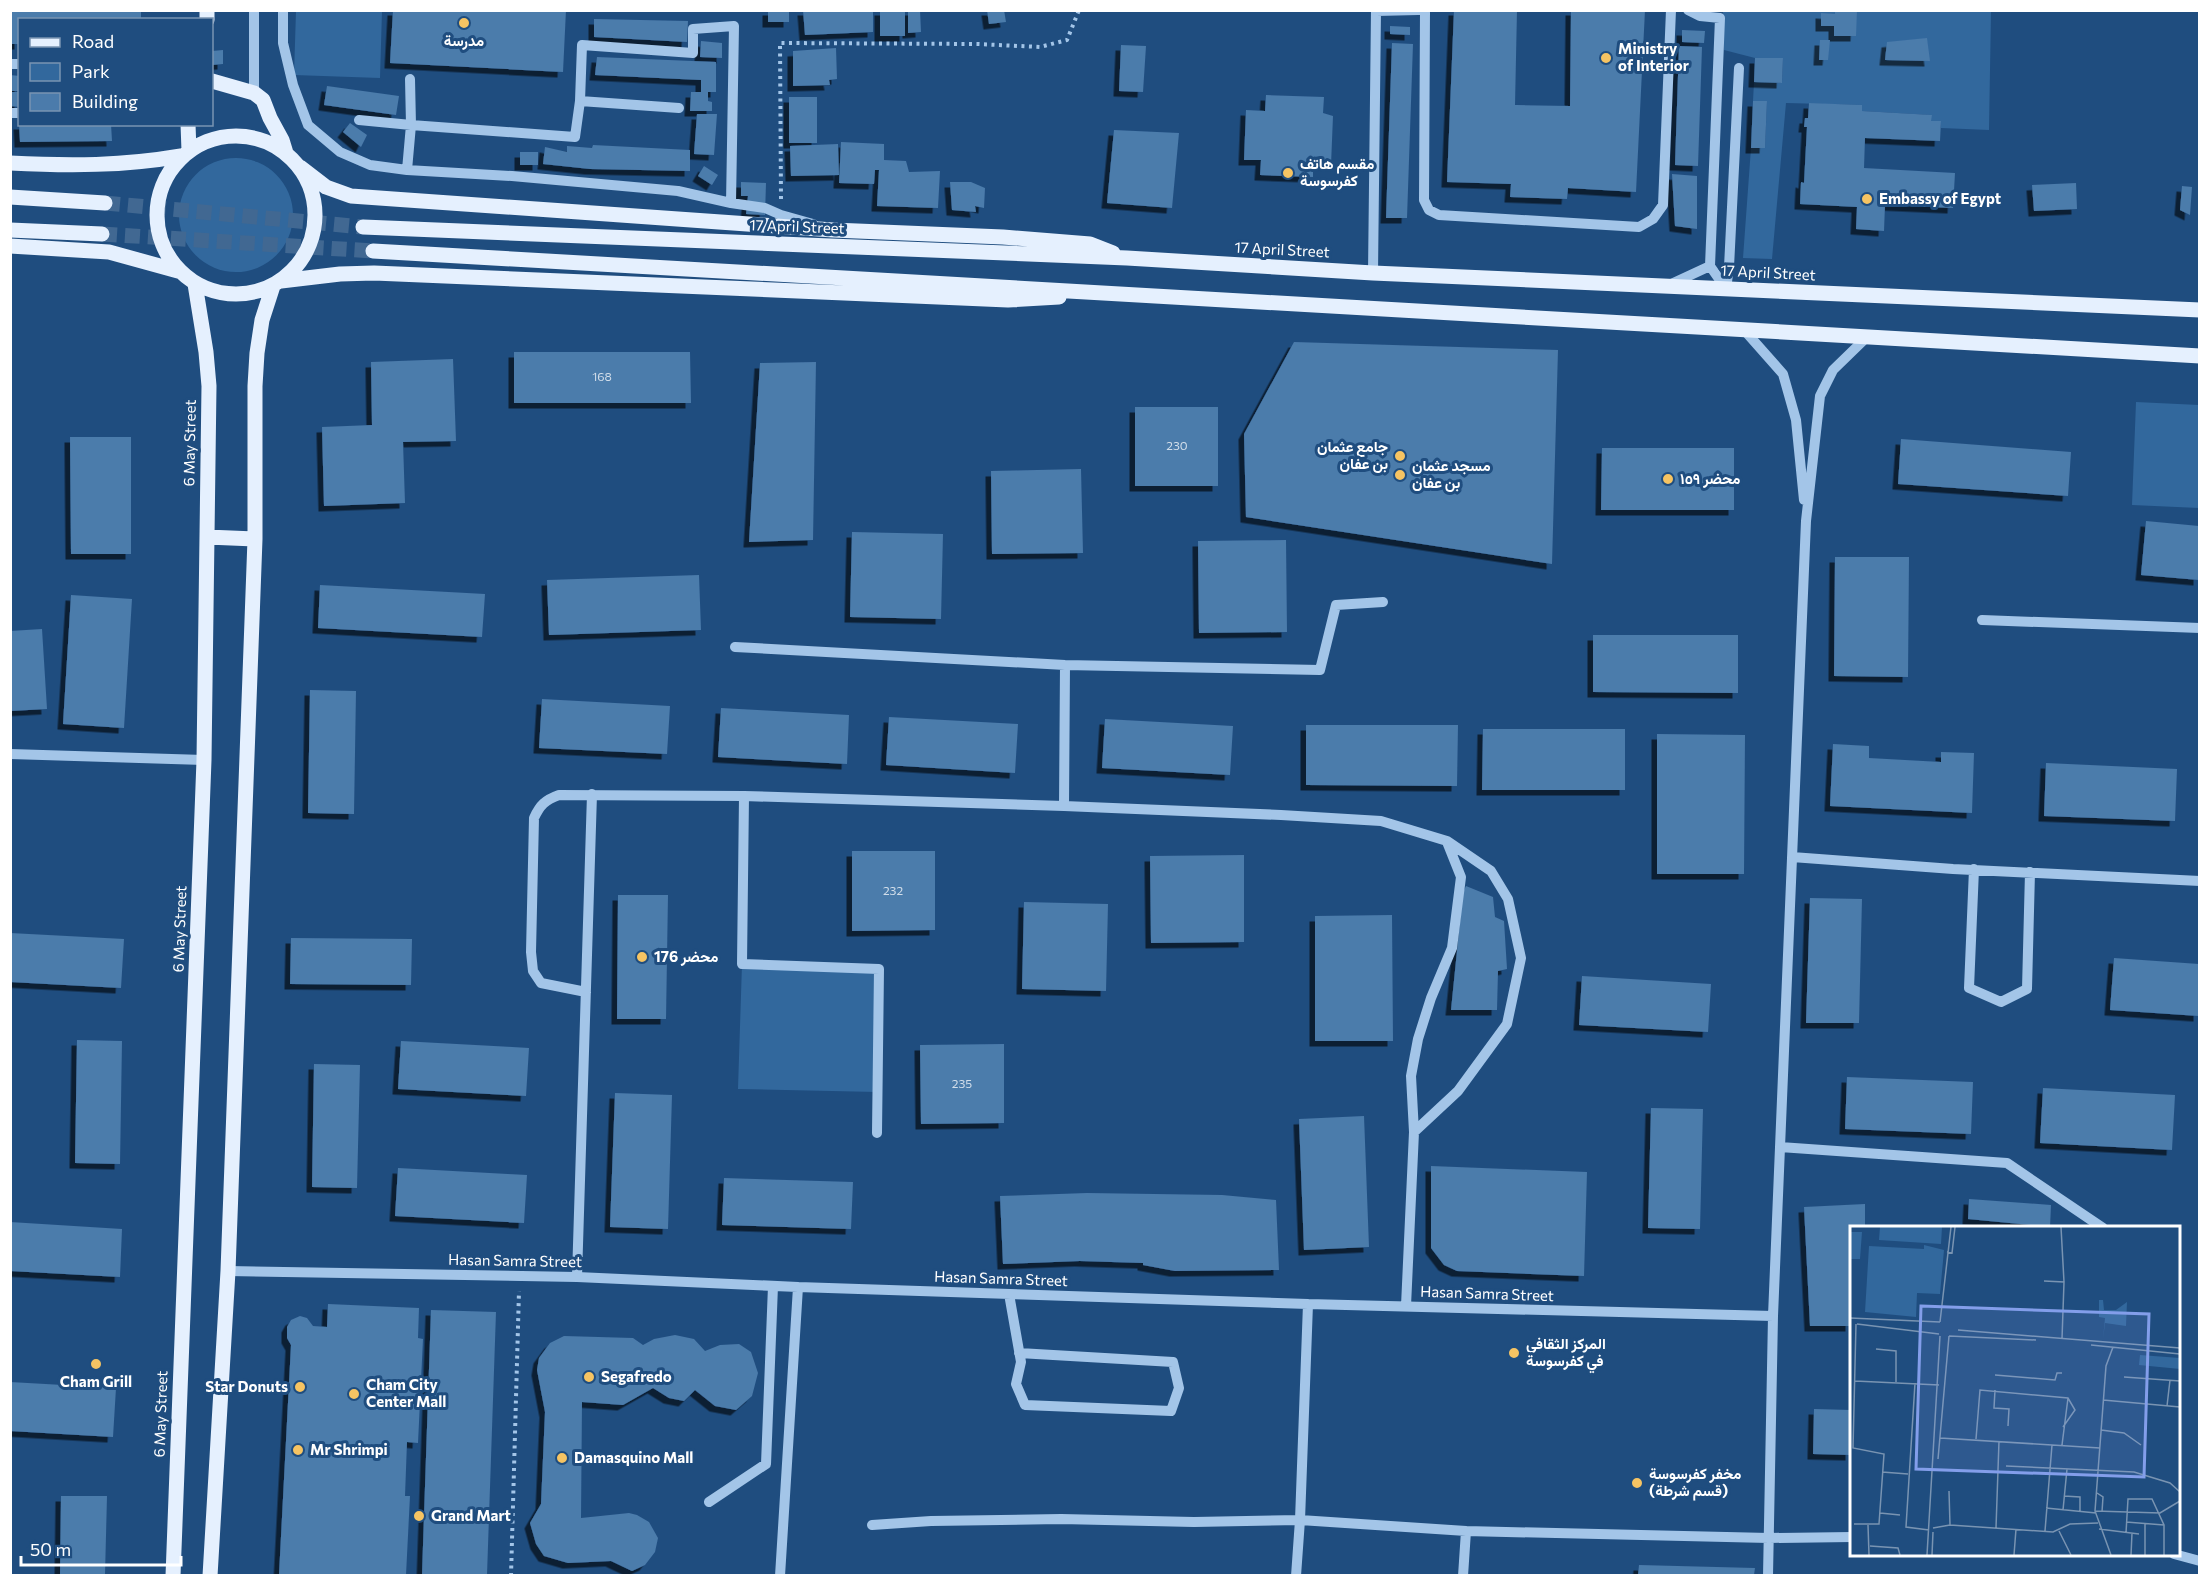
<svg xmlns="http://www.w3.org/2000/svg" width="2210" height="1586" viewBox="0 0 2210 1586" font-family="Commissioner,Vazirmatn,sans-serif">
  <style>
    .green { fill: #32689d }
    .building { fill: #4b7bab; filter: url(#shadow) }
    .lines { fill: none; stroke-linecap: round; stroke-linejoin: round }
    .major-tunnel { stroke: #416892; stroke-width: 15; stroke-dasharray: 15 8; stroke-linecap: butt }
    .path { stroke: #a3c5e8; stroke-width: 4; stroke-dasharray: 3 4.5; stroke-linecap: butt }
    .minor { stroke: #a3c5e8; stroke-width: 10 }
    .major { stroke: #e5f0fe; stroke-width: 15 }
    .poi-dot { fill: #f6c463; stroke: #1f4d7f; stroke-width: 2 }
    .labels { text-anchor: middle; stroke-width: 6; stroke-linejoin: round; paint-order: stroke }
    .number-label { font-size: 12px; fill: #d2deea }
    .poi-label { font-size: 15px; font-weight: bold; fill: #fff; stroke: #1f4d7f; text-anchor: start }
    .street-label { font-size: 15px; fill: #fff; stroke: #1f4d7f }
    .inset-road { fill: none; stroke: #7994b2; stroke-width: 1.5 }
    .view { fill: #839eea; fill-opacity: 0.15; stroke: #839eea; stroke-width: 3 }
    .inset-edge { fill: none; stroke: #fff; stroke-width: 3 }
  </style>
  <defs>
    <filter id="shadow"><feDropShadow dx="-5.5" dy="5.5" stdDeviation="0" flood-color="#0009"/></filter>
  </defs>
  <rect width="100%" height="100%" fill="#1f4d7f"/>
  <path class="green" d="M 296,11 L 382,11 L 380,78 L 294,75 Z
    M 1723,11 L 1991,11 L 1989,130 L 1941,128 L 1941,122 L 1931,121 L 1931,115 L 1862,111 L 1862,105 L 1786,103 L 1772,259 L 1743,258 L 1751,148 L 1765,148 L 1767,101 L 1753,101 L 1754,82 L 1782,83 L 1783,59 L 1755,58 L 1724,50 Z
    M179 215a57 57 0 1 1 114 0a57 57 0 1 1-114 0Z
    M 2136,402 L 2199,405 L 2199,508 L 2132,505 Z
    M 742,964 L 879,969 L 878,1092 L 738,1089 Z"/>
  <path class="building" d="M 10,10 L 141,10 L 141,20 L 20,20 L 20,44 L 10,44 Z
    M 393,10 L 566,10 L 563,72 L 390,63 Z
    M 768,10 L 789,10 L 789,22 L 768,22 Z
    M 803,10 L 873,10 L 873,32 L 805,35 Z
    M 880,10 L 905,10 L 905,36 L 880,36 Z
    M 908,10 L 920,10 L 921,32 L 908,33 Z
    M 987,10 L 1004,10 L 1006,22 L 989,24 Z
    M 1454,10 L 1517,10 L 1515,105 L 1570,106 L 1571,10 L 1645,10 L 1636,192 L 1568,188 L 1567,199 L 1510,197 L 1511,184 L 1447,182 Z
    M 1835,10 L 1857,10 L 1856,36 L 1834,36 L 1834,26 L 1821,26 L 1821,13 L 1835,14 Z
    M 594,19 L 688,21 L 687,42 L 594,37 Z
    M 1390,26 L 1410,27 L 1410,35 L 1390,34 Z
    M 1682,30 L 1705,31 L 1704,43 L 1682,42 Z
    M 1927,38 L 1930,61 L 1885,60 L 1887,42 Z
    M 1820,40 L 1830,40 L 1828,60 L 1819,60 Z
    M 701,41 L 722,43 L 722,58 L 700,57 Z
    M 1392,43 L 1413,44 L 1407,218 L 1386,218 Z
    M 1121,45 L 1146,46 L 1143,92 L 1119,91 Z
    M 1679,46 L 1702,47 L 1698,166 L 1675,165 Z
    M 836,48 L 837,79 L 829,80 L 830,85 L 793,86 L 793,51 Z
    M 223,50 L 223,64 L 212,65 L 212,51 Z
    M 597,57 L 716,62 L 716,92 L 708,92 L 708,101 L 712,102 L 712,111 L 690,111 L 691,92 L 701,92 L 701,80 L 595,75 Z
    M 1755,58 L 1783,58 L 1782,83 L 1754,82 Z
    M 10,75 L 20,76 L 20,91 L 10,91 Z
    M 327,86 L 399,96 L 396,115 L 324,105 Z
    M 10,92 L 20,92 L 20,107 L 10,106 Z
    M 1266,95 L 1324,97 L 1323,113 L 1333,116 L 1331,165 L 1313,165 L 1313,177 L 1260,175 L 1261,160 L 1244,160 L 1246,110 L 1265,111 Z
    M 789,97 L 817,97 L 817,143 L 789,143 Z
    M 1753,101 L 1767,101 L 1765,148 L 1751,148 Z
    M 1809,103 L 1862,105 L 1862,111 L 1932,115 L 1931,121 L 1941,121 L 1940,141 L 1865,138 L 1864,168 L 1955,173 L 1953,208 L 1885,205 L 1884,231 L 1856,229 L 1857,207 L 1800,204 L 1801,182 L 1804,183 L 1807,127 L 1804,127 L 1805,118 L 1808,118 Z
    M 697,114 L 717,114 L 714,155 L 694,154 Z
    M 350,123 L 367,135 L 361,147 L 343,132 Z
    M 19,124 L 111,124 L 112,141 L 20,142 Z
    M 1114,130 L 1179,133 L 1172,208 L 1107,203 Z
    M 841,142 L 884,144 L 884,160 L 906,161 L 909,172 L 940,171 L 938,208 L 877,206 L 879,170 L 875,170 L 874,184 L 839,183 Z
    M 838,144 L 839,175 L 791,176 L 790,146 Z
    M 593,145 L 690,150 L 690,171 L 590,169 L 543,164 L 545,147 L 567,152 L 567,146 L 592,148 Z
    M 520,152 L 538,152 L 538,165 L 520,165 Z
    M 704,166 L 718,175 L 712,185 L 698,176 Z
    M 1672,174 L 1697,176 L 1697,229 L 1675,226 Z
    M 741,182 L 766,183 L 765,215 L 746,214 L 748,196 L 741,196 Z
    M 950,182 L 971,182 L 985,188 L 984,208 L 975,206 L 976,212 L 952,210 Z
    M 2076,183 L 2077,209 L 2034,211 L 2032,185 Z
    M 2182,186 L 2192,187 L 2190,215 L 2180,210 Z
    M 1294,342 L 1558,350 L 1552,564 L 1246,517 L 1244,434 Z
    M 514,352 L 690,352 L 691,403 L 514,403 Z
    M 453,359 L 456,441 L 403,442 L 405,503 L 324,506 L 322,427 L 372,425 L 371,362 Z
    M 816,362 L 813,540 L 749,542 L 760,363 Z
    M 1135,407 L 1218,407 L 1218,486 L 1135,486 Z
    M 70,437 L 131,437 L 131,554 L 71,554 Z
    M 1901,439 L 2071,452 L 2068,496 L 1898,484 Z
    M 1602,448 L 1734,448 L 1734,510 L 1601,510 Z
    M 1081,469 L 1083,553 L 992,554 L 991,471 Z
    M 2146,521 L 2199,526 L 2199,580 L 2141,575 Z
    M 852,532 L 943,534 L 941,619 L 850,617 Z
    M 1286,540 L 1287,632 L 1199,633 L 1198,541 Z
    M 1835,557 L 1909,557 L 1908,677 L 1834,676 Z
    M 699,575 L 701,630 L 549,635 L 547,580 Z
    M 320,585 L 485,594 L 482,637 L 318,628 Z
    M 71,595 L 132,599 L 124,728 L 63,724 Z
    M 42,629 L 47,709 L 10,711 L 10,631 Z
    M 1593,635 L 1738,635 L 1738,693 L 1593,692 Z
    M 310,690 L 356,691 L 354,814 L 308,813 Z
    M 542,699 L 670,706 L 667,754 L 539,748 Z
    M 721,708 L 849,715 L 847,764 L 718,757 Z
    M 889,717 L 1018,724 L 1015,773 L 886,765 Z
    M 1105,719 L 1233,726 L 1230,775 L 1102,768 Z
    M 1306,725 L 1458,725 L 1457,786 L 1306,785 Z
    M 1483,729 L 1625,729 L 1625,790 L 1482,790 Z
    M 1657,734 L 1745,735 L 1744,874 L 1657,874 Z
    M 1833,744 L 1869,746 L 1869,758 L 1941,762 L 1941,752 L 1974,753 L 1972,813 L 1830,806 Z
    M 2046,763 L 2177,769 L 2175,821 L 2044,816 Z
    M 852,851 L 935,851 L 935,930 L 852,931 Z
    M 1244,855 L 1244,942 L 1151,943 L 1150,856 Z
    M 1466,886 L 1493,897 L 1495,917 L 1504,921 L 1507,969 L 1498,971 L 1497,1010 L 1451,1010 L 1463,892 Z
    M 618,895 L 668,895 L 666,1019 L 617,1019 Z
    M 1810,898 L 1862,899 L 1859,1023 L 1806,1023 Z
    M 1024,902 L 1108,904 L 1106,991 L 1022,989 Z
    M 1392,915 L 1393,1041 L 1315,1041 L 1315,916 Z
    M 10,933 L 124,939 L 121,988 L 10,982 Z
    M 291,938 L 412,939 L 411,985 L 290,984 Z
    M 2114,958 L 2199,964 L 2199,1016 L 2110,1010 Z
    M 1582,976 L 1711,984 L 1708,1032 L 1579,1025 Z
    M 77,1040 L 122,1041 L 120,1164 L 75,1163 Z
    M 401,1041 L 529,1048 L 526,1096 L 398,1089 Z
    M 1004,1044 L 1004,1123 L 921,1124 L 920,1045 Z
    M 314,1064 L 360,1065 L 357,1188 L 312,1187 Z
    M 1847,1077 L 1973,1082 L 1971,1134 L 1845,1129 Z
    M 2043,1088 L 2175,1095 L 2172,1150 L 2040,1143 Z
    M 615,1093 L 672,1095 L 668,1229 L 610,1227 Z
    M 1651,1108 L 1703,1109 L 1700,1229 L 1648,1228 Z
    M 1364,1116 L 1369,1247 L 1304,1250 L 1299,1119 Z
    M 1431,1166 L 1587,1172 L 1584,1276 L 1457,1271 L 1444,1265 L 1431,1248 Z
    M 398,1168 L 527,1175 L 524,1223 L 395,1216 Z
    M 724,1178 L 853,1182 L 851,1229 L 722,1225 Z
    M 1087,1193 L 1222,1195 L 1276,1200 L 1279,1270 L 1175,1271 L 1143,1265 L 1143,1263 L 1080,1261 L 1003,1264 L 1000,1196 Z
    M 1969,1199 L 2051,1205 L 2050,1227 L 1968,1219 Z
    M 1865,1204 L 1865,1227 L 1851,1227 L 1851,1326 L 1810,1326 L 1804,1207 Z
    M 10,1222 L 122,1229 L 120,1277 L 10,1271 Z
    M 328,1304 L 419,1308 L 418,1338 L 423,1339 L 418,1443 L 407,1442 L 405,1496 L 410,1496 L 406,1575 L 279,1575 L 291,1345 L 287,1338 L 287,1327 L 291,1320 L 300,1316 L 307,1318 L 313,1326 L 327,1327 Z
    M 431,1310 L 496,1312 L 487,1575 L 422,1575 Z
    M 675,1335 L 694,1339 L 705,1351 L 720,1345 L 739,1344 L 751,1352 L 758,1373 L 752,1396 L 736,1410 L 715,1406 L 695,1390 L 684,1401 L 669,1398 L 653,1388 L 623,1405 L 582,1402 L 581,1518 L 629,1513 L 637,1515 L 649,1522 L 658,1538 L 655,1552 L 645,1565 L 632,1571 L 611,1561 L 568,1563 L 544,1556 L 536,1544 L 530,1523 L 541,1504 L 545,1412 L 537,1370 L 539,1358 L 550,1343 L 564,1336 L 633,1338 L 643,1345 L 654,1339 Z
    M 10,1382 L 116,1388 L 113,1437 L 10,1431 Z
    M 1814,1409 L 1851,1410 L 1851,1455 L 1813,1454 Z
    M 61,1496 L 107,1496 L 105,1575 L 60,1575 Z
    M 1639,1565 L 1755,1568 L 1754,1575 L 1638,1575 Z"/>
  <g class="lines">
    <path class="major-tunnel" d="M 105,203 L 363,227
      M 102,234 L 373,251"/>
    <path class="path" d="M 781,199 L 780,43 L 977,44 L 1040,47 L 1067,40 L 1079,10
      M 511,1576 L 519,1291"/>
    <path class="minor" d="M 283,10 L 283,43 L 293,85 L 308,125 L 340,152 L 370,165 L 407,170 L 512,176 L 678,191 L 731,203 L 765,208 L 781,215 L 813,224
      M 1425,10 L 1424,200 L 1429,210 L 1439,215 L 1639,227 L 1653,219 L 1663,205 L 1671,10
      M 1688,10 L 1700,16 L 1720,18 L 1710,266 L 1726,289
      M 1376,11 L 1418,10
      M 10,64 L 20,64
      M 254,93 L 254,10
      M 580,101 L 582,45 L 693,53 L 693,29 L 734,26 L 731,203
      M 10,113 L 20,113
      M 359,120 L 411,125 L 410,79
      M 407,170 L 411,125 L 575,137 L 580,101 L 679,108
      M 1373,273 L 1376,10
      M 1669,285 L 1710,266
      M 1726,289 L 1729,267 L 1739,68
      M 1745,331 L 1783,374 L 1796,420 L 1804,500
      M 1982,620 L 2200,628
      M 735,647 L 1065,665 L 1320,670 L 1336,605 L 1383,602
      M 10,754 L 204,760
      M 744,796 L 742,964 L 879,969 L 877,1133
      M 1064,806 L 1065,665
      M 1792,857 L 1953,869 L 2200,881
      M 1974,869 L 1969,988 L 2001,1002 L 2027,989 L 2030,872
      M 586,992 L 541,983 L 533,971 L 531,952 L 534,818 C 540,805 545,800 559,795 L 744,796 L 1064,806 L 1281,815 L 1381,821 L 1447,841 L 1491,871 L 1508,899 L 1521,958 L 1507,1024 L 1458,1091 L 1414,1132
      M 1780,1147 L 2007,1163 L 2103,1228
      M 228,1271 L 577,1277 L 798,1287 L 1308,1304 L 1773,1316
      M 577,1277 L 592,794
      M 1009,1294 L 1021,1362 L 1016,1384 L 1025,1405 L 1171,1411 L 1179,1388 L 1173,1362 L 1019,1353
      M 1406,1306 L 1414,1132 L 1411,1076 L 1418,1039 L 1431,998 L 1452,948 L 1461,877 L 1447,842
      M 709,1502 L 766,1464 L 773,1286
      M 872,1525 L 931,1521 L 1061,1519 L 1194,1522 L 1300,1520 L 1466,1531 L 1769,1538 L 1852,1537
      M 2174,1554 L 2200,1561
      M 780,1576 L 798,1287
      M 1296,1576 L 1300,1520 L 1308,1304
      M 1463,1576 L 1466,1531
      M 1768,1576 L 1773,1316 L 1806,521 L 1820,396 L 1833,370 L 1868,336"/>
    <path class="major" d="M 207,20 L 207,10
      M 212,81 L 254,93 L 263,100 L 270,118 L 282,140 L 286,153
      M 188,124 L 189,151
      M157 215a79 79 0 1 1 158 0a79 79 0 1 1-158 0Z
      M 10,163 C 70,166 123,166 181,156
      M 300,167 L 326,187 L 351,196 L 833,230 L 1003,237 L 1090,244 L 1113,253
      M 10,197 L 105,203
      M 363,227 L 1127,258 L 1373,273 L 2200,310
      M 10,230 L 102,234
      M 10,246 L 109,252 L 178,271
      M 373,251 L 2200,356
      M 281,281 L 340,274 L 374,273 L 1008,300 L 1059,297
      M 207,537 L 255,539
      M 173,1576 L 204,760 L 209,386 L 206,352 L 195,284
      M 210,1576 L 228,1271 L 255,539 L 255,386 L 257,353 L 262,320 L 273,286"/>
  </g>
  <g class="poi-dot">
    <circle cx="464" cy="23" r="6"/>
    <circle cx="1606" cy="58" r="6"/>
    <circle cx="1288" cy="173" r="6"/>
    <circle cx="1867" cy="199" r="6"/>
    <circle cx="1400" cy="456" r="6"/>
    <circle cx="1400" cy="475" r="6"/>
    <circle cx="1668" cy="479" r="6"/>
    <circle cx="642" cy="957" r="6"/>
    <circle cx="1514" cy="1353" r="6"/>
    <circle cx="96" cy="1364" r="6"/>
    <circle cx="589" cy="1377" r="6"/>
    <circle cx="300" cy="1387" r="6"/>
    <circle cx="354" cy="1394" r="6"/>
    <circle cx="298" cy="1450" r="6"/>
    <circle cx="562" cy="1458" r="6"/>
    <circle cx="1637" cy="1483" r="6"/>
    <circle cx="419" cy="1516" r="6"/>
  </g>
  <g class="labels">
    <g class="number-label">
      <text x="602" y="381">168</text>
      <text x="1177" y="450">230</text>
      <text x="893" y="895">232</text>
      <text x="962" y="1088">235</text>
    </g>
    <g class="poi-label">
      <text x="464" y="46" text-anchor="middle">مدرسة</text>
      <text x="1618" y="54">Ministry<tspan x="1618" dy="17">of Interior</tspan></text>
      <text x="1300" y="169">مقسم هاتف<tspan x="1300" dy="17">كفرسوسة</tspan></text>
      <text x="1879" y="204">Embassy of Egypt</text>
      <text x="1388" y="452" text-anchor="end">جامع عثمان<tspan x="1388" dy="17">بن عفان</tspan></text>
      <text x="1412" y="471">مسجد عثمان<tspan x="1412" dy="17">بن عفان</tspan></text>
      <text x="1680" y="484">محضر ١٥٩</text>
      <text x="654" y="962">محضر 176</text>
      <text x="1526" y="1349">المركز الثقافي<tspan x="1526" dy="17">في كفرسوسة</tspan></text>
      <text x="601" y="1382">Segafredo</text>
      <text x="96" y="1387" text-anchor="middle">Cham Grill</text>
      <text x="366" y="1390">Cham City<tspan x="366" dy="17">Center Mall</tspan></text>
      <text x="288" y="1392" text-anchor="end">Star Donuts</text>
      <text x="310" y="1455">Mr Shrimpi</text>
      <text x="574" y="1463">Damasquino Mall</text>
      <text x="1649" y="1479">مخفر كفرسوسة<tspan x="1649" dy="17">(قسم شرطة)</tspan></text>
      <text x="431" y="1521">Grand Mart</text>
    </g>
    <g class="street-label">
      <text transform="translate(797 227) rotate(2)" y="5">17 April Street</text>
      <text transform="translate(1282 250) rotate(3)" y="5">17 April Street</text>
      <text transform="translate(1768 273) rotate(3)" y="5">17 April Street</text>
      <text transform="translate(190 443) rotate(-89)" y="5">6 May Street</text>
      <text transform="translate(180 929) rotate(-88)" y="5">6 May Street</text>
      <text transform="translate(515 1261) rotate(1)" y="5">Hasan Samra Street</text>
      <text transform="translate(1001 1279) rotate(2)" y="5">Hasan Samra Street</text>
      <text transform="translate(1487 1294) rotate(2)" y="5">Hasan Samra Street</text>
      <text transform="translate(161 1414) rotate(-88)" y="5">6 May Street</text>
    </g>
  </g>
  <g transform="translate(1850 1226)">
    <rect width="330" height="330" fill="#1f4d7f"/>
    <path d="M 0,1 L 1,6 L 12,6 L 10,33 L 0,33 ZM 30,1 L 92,1 L 91,18 L 29,14 ZM 74,19 L 94,24 L 90,68 L 67,67 L 66,91 L 15,86 L 19,20 L 74,23 ZM 249,74 L 253,74 L 254,84 L 266,84 L 277,76 L 276,100 L 255,97 L 253,113 L 255,92 L 249,91 ZM 290,129 L 330,132 L 330,143 L 289,139 Z" fill="#32689d"/>
    <path class="inset-road" d="M 211,1 L 214,56M 97,26 L 102,27 L 105,1M 194,55 L 214,56 L 212,113M 0,92 L 90,96M 90,96 L 101,1M 7,98 L 89,108M 108,104 L 330,122M 99,110 L 186,114M 241,119 L 330,128M 26,123 L 46,125 L 46,156M 145,149 L 205,154 L 207,147 L 212,147M 274,151 L 330,155M 5,155 L 89,159M 65,157 L 56,301 L 79,304M 145,164 L 144,182 L 159,183 L 158,200M 253,174 L 330,181M 317,180 L 320,154M 251,204 L 274,207 L 291,219M 90,212 L 250,222M 126,213 L 130,164 L 218,172 L 225,184 L 213,201M 212,219 L 218,172M 88,233 L 99,110M 156,240 L 284,246 L 320,257 L 330,266M 32,246 L 58,248M 99,265 L 100,299M 247,267 L 253,271 L 252,286M 214,270 L 230,271 L 230,286M 196,282 L 246,287M 213,284 L 217,243M 245,285 L 310,287 L 330,275M 30,287 L 50,289M 276,296 L 314,299M 4,298 L 29,298 L 34,228 L 3,222 L 6,98M 18,299 L 19,329M 83,302 L 100,299 L 203,306 L 220,298 L 248,297M 146,302 L 149,215M 249,303 L 289,308M 195,305 L 202,219M 209,305 L 221,329M 276,307 L 278,273 L 302,273 L 314,299 L 314,329M 20,320 L 48,322 L 50,329M 77,329 L 90,110M 82,329 L 83,306M 164,329 L 166,303M 261,329 L 245,285 L 256,140 L 263,121M 281,329 L 282,307M 295,329 L 295,298"/>
    <path class="view" d="M 71,80 L 299,88 L 294,251 L 66,243 Z"/>
    <rect width="330" height="330" class="inset-edge"/>
  </g>
  <rect width="2210" height="1586" fill="none" stroke="#ffffff" stroke-width="24"/>
  <rect x="18" y="18" width="195" height="108" fill="#1f4d7f" stroke="#7994b2" stroke-width="1.5"/>
  <rect x="30" y="38" width="30" height="9" fill="#e5f0fe" stroke="#7994b2" stroke-width="1.5"/>
  <text x="72" y="48" font-size="18" fill="#ffffff">Road</text>
  <rect x="30" y="63" width="30" height="18" fill="#32689d" stroke="#7994b2" stroke-width="1.5"/>
  <text x="72" y="78" font-size="18" fill="#ffffff">Park</text>
  <rect x="30" y="93" width="30" height="18" fill="#4b7bab" stroke="#7994b2" stroke-width="1.5"/>
  <text x="72" y="108" font-size="18" fill="#ffffff">Building</text>
  <path d="M21 1556v9h160v-9" fill="none" stroke="#ffffff" stroke-width="3"/>
  <text x="30" y="1556" font-size="18" fill="#ffffff" stroke="#1f4d7f" stroke-width="4.5" paint-order="stroke">50 m</text>
</svg>
